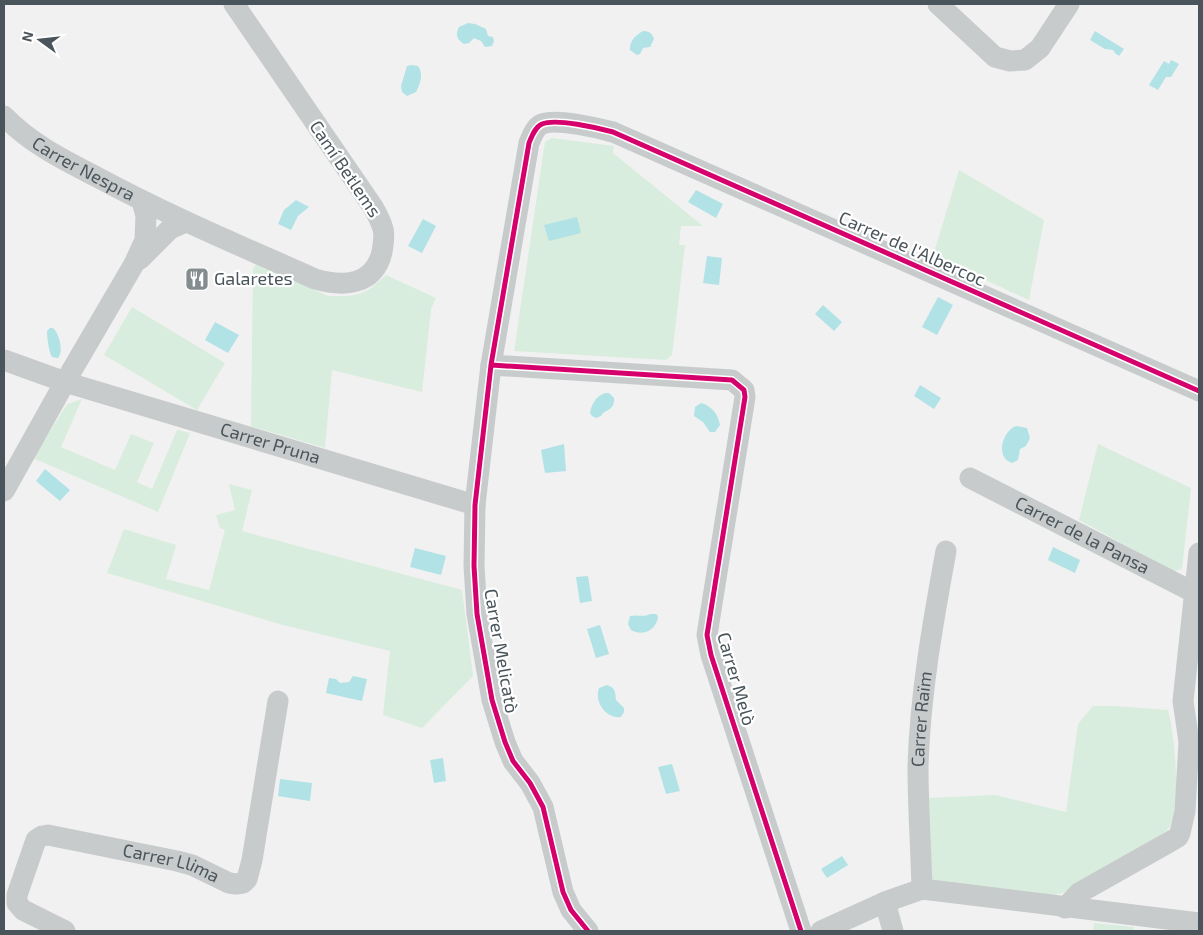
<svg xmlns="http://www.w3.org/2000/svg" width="1203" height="935" viewBox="0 0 1203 935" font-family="'Exo 2',sans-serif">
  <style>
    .green { fill: #d8eddd }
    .water { fill: #b1e2e6 }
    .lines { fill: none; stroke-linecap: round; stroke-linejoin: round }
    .street { stroke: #c8cbcc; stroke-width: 21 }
    .cycleway-casing { stroke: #fff; stroke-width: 8 }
    .cycleway { stroke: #d6006c; stroke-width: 5 }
    .labels { text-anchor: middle; stroke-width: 4.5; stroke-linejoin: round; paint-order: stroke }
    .street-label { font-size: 18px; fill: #4a555b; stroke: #fff }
    .poi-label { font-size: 18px; fill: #4a555b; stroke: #fff; text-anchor: start }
  </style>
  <rect width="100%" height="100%" fill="#f1f1f1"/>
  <path class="green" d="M 552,138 L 614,146 L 613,153 L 703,226 L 681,226 L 679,245 L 685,245 L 672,355 L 666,360 L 514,351 L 545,142 Z
    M 959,170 L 1044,220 L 1029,300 L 933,256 Z
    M 257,263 L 328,296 L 349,296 L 359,294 L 370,289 L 386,275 L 436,298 L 431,309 L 422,392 L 332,370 L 325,448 L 251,426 L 253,269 Z
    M 132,307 L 225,363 L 197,410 L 104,355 Z
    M 82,399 L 61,447 L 115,470 L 131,434 L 154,443 L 137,482 L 152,489 L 177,430 L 190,433 L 158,512 L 33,458 L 64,409 L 68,404 Z
    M 1098,444 L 1191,488 L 1182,569 L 1175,571 L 1171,570 L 1079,520 Z
    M 229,484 L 252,490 L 242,531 L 462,590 L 473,676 L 422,728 L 383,715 L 390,651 L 283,625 L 107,573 L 124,529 L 176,545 L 166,579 L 209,590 L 225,530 L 220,528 L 216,515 L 235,510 Z
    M 1093,706 L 1114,706 L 1168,710 C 1175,735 1181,803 1170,826 C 1169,829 1166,831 1162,834 L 1063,893 L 1052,895 L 931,881 L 928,798 L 995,795 L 1066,812 L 1078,724 Z
    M 1094,923 L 1134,927 L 1134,931 L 1093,931 Z"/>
  <path class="water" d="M 468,23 L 475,24 L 486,29 L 488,36 L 493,37 L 494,41 L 492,46 L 485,47 L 481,41 L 474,38 L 469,43 L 464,44 C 457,39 455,35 459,27 Z
    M 643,31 C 649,31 652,33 654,39 L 650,47 L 643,48 L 640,54 L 637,55 L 630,50 C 629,41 636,35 643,31 Z
    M 1095,31 L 1124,49 L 1119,56 L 1115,53 L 1113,50 L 1105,49 L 1090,40 Z
    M 1171,60 L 1179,64 L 1171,77 L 1166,77 L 1158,90 L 1149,85 L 1164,61 L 1169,64 Z
    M 412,65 L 418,66 C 424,74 420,84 416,92 L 407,96 L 402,92 L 401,86 L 407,66 Z
    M 696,190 L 723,204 L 716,218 L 688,202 Z
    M 296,200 L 309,207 L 298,216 L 291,230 L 278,224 L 284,210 Z
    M 577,217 L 581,233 L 549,241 L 544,225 Z
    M 423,219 L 436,226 L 422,253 L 408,246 Z
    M 707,256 L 722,258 L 719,285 L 703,283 Z
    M 938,297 L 953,305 L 937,335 L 922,327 Z
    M 823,305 L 842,322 L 834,331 L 815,314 Z
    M 215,322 L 239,335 L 228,353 L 205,340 Z
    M 50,328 L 53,328 C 59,333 64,351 58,358 L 52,357 C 49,352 47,338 47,331 Z
    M 920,385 L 941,398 L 934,409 L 914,396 Z
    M 605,393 L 609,393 L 614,398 C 615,407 610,409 603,413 L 601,416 L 596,418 L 592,416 L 590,413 C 591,405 596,396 605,393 Z
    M 701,403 C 712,406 718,414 720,425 L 715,432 L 710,432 L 703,422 L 694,416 L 695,407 Z
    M 1016,426 L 1027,428 L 1030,438 L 1026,446 L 1020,449 L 1018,460 L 1012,463 C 995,458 1002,431 1016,426 Z
    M 564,444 L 566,471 L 545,473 L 541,450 Z
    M 45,469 L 70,490 L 60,501 L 36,481 Z
    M 1053,547 L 1080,560 L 1075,573 L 1048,560 Z
    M 415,548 L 446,556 L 441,575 L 410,567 Z
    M 588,576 L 592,601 L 580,603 L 576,577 Z
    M 650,614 L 656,614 L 658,616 C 657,630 643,637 631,630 L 628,624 L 630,616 C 638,614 643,618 650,614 Z
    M 600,625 L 609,654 L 596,658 L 587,629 Z
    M 353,676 L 367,679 L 362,701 L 326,693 L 329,678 L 336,679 L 340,683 L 349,682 Z
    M 607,685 C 616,688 615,692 616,700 L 624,708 L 624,712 L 621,717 C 606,719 594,702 599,688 Z
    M 443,758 L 446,781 L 434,783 L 430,760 Z
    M 672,764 L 680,791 L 666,794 L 658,767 Z
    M 280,779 L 312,783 L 310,801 L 278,796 Z
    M 842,856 L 848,865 L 827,878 L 821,869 Z"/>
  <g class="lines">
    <g class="street">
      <path d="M 938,4 L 995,57 L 1010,61 L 1025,60 L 1040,48 L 1069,4"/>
      <path id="s1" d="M 4,116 C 30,143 62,159 95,176 C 167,215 241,246 315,279 C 343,287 374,286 382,252 C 383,245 385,236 383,229 C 381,221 377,214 373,207 L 234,4"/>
      <path d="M 140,259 L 170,229 L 186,222"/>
      <path id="s2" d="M 4,360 L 65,382 L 475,505"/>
      <path d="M 491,365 L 529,143 C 532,136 535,127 542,124 C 556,118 598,128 613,132 L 1199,391"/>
      <path id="s3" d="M 970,478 L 1195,593"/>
      <path d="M 4,491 L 65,382 L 134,264 L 145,240 L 146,216 L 142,201"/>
      <path id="s4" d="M 922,889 C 921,849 918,807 918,767 C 920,694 933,622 946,551"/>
      <path d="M 885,902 L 893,931"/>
      <path d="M 1065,908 L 1079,893 L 1173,840 L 1178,837 L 1180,833 L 1185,811 L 1189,742 L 1183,701 L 1199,553"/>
      <path id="s5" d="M 65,931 L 23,910 L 17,903 L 17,895 L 36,840 L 42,836 L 48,835 L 177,861 L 192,865 L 229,883 L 236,884 L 243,883 L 247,879 L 252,860 L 278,701"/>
      <path d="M 588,931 L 571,910 L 563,892 L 543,807 L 530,783 L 513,761 L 505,742 L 492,700 L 477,614 L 474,566 L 475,505 L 491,365 L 732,380 L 744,390 L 745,397 L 707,635 L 711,655 L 801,931"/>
      <path d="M 821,931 L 885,902 L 922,889 L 1199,923"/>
    </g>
    <g class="cycleway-casing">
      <path id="cycleway" d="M 491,365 L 529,143 C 532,136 535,127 542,124 C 556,118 598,128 613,132 L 1199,391
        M 588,931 L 571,910 L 563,892 L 543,807 L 530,783 L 513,761 L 505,742 L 492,700 L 477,614 L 474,566 L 475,505 L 491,365 L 732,380 L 744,390 L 745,397 L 707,635 L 711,655 L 801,931"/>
    </g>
    <use href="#cycleway" class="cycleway"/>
  </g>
  <defs>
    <g id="restaurant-square" transform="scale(1.25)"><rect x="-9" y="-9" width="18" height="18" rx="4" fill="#848c90" stroke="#fff"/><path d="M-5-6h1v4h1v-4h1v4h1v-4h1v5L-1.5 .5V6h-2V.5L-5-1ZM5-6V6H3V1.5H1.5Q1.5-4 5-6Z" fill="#fff"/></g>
  </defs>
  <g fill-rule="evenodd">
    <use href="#restaurant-square" x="197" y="279"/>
  </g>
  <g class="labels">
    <g class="street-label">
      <text dy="6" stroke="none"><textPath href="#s1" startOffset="96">Carrer Nespra</textPath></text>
      <text transform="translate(345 169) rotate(56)" y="6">Camí Betlems</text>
      <text transform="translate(912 249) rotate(24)" y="6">Carrer de l'Albercoc</text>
      <text dy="6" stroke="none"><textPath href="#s2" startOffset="279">Carrer Pruna</textPath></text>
      <text dy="6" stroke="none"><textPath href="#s3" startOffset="126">Carrer de la Pansa</textPath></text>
      <text transform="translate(501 651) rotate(80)" y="6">Carrer Melicatò</text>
      <text transform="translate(736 679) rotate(74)" y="6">Carrer Melò</text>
      <text dy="6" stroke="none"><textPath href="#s4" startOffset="170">Carrer Raïm</textPath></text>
      <text dy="6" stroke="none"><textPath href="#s5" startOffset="262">Carrer Llima</textPath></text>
    </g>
    <g class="poi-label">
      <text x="214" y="285">Galaretes</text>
    </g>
  </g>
  <rect width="1203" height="935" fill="none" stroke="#4a555b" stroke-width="10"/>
  <g transform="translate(40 40) rotate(285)" stroke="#ffffff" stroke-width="4" paint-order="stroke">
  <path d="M0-4L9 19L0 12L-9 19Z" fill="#4a555b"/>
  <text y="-8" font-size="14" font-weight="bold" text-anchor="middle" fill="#4a555b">N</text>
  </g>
</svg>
